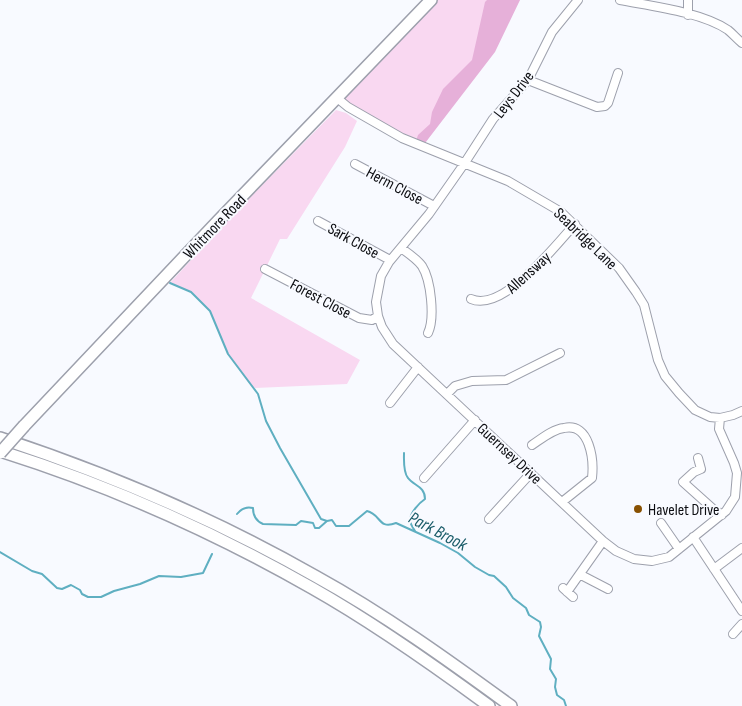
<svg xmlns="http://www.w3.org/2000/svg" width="742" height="706" viewBox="0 0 742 706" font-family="'Sofia Sans Condensed',sans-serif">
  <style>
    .green { fill: #f9d8f1 }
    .forest { fill: #e6b0d9 }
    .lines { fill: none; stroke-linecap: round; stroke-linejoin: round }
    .stream { stroke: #5fafc1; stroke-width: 2 }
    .minor-casing { stroke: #9da0ac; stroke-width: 10 }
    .highway-casing { stroke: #9da0ac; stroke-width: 14 }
    .minor { stroke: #fff; stroke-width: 8 }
    .highway { stroke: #fff; stroke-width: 11 }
    .highway-bridge-casing { stroke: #9da0ac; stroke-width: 14; stroke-linecap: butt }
    .highway-bridge { stroke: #fff; stroke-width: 11 }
    .poi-dot { fill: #885102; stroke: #f8faff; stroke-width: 2 }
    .labels { text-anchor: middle; stroke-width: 4; stroke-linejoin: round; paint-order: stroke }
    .street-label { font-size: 16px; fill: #0b0c10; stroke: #f8faff }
    .poi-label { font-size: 16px; fill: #0b0c10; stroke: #f8faff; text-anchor: start }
    .water-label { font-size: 18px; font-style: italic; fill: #1a5c69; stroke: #f8faff }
  </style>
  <rect width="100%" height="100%" fill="#f8faff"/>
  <path class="green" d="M 431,0 L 520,0 L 448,112 L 422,147 L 337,98 Z
    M 336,110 L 346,113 L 357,121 L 345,147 L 287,239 L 280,239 L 251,298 L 360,360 L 347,384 L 255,388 L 248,382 L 228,354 L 210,311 L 191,292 L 170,283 L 227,221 Z"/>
  <path class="forest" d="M 487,0 L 520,0 L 495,52 L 422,147 L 415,144 L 418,135 L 430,124 L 432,112 L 443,89 L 472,60 L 485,2 Z"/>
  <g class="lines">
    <path class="stream" d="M 170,283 L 191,292 L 210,311 L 228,354 L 258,394 L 266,421 L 280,448 L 321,519 L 327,521
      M 404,453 C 404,460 403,472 408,478 C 414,486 425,486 425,499 C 419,503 410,513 410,520 C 410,523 413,528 415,531
      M 237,514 C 241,509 246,506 253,508 C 253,515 256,521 263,524 L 296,525 L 301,521 L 313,523 L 315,528 L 319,528 L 327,521 L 332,520 L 336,526 L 349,526 L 367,511 C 381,514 378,530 396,523 L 440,543 L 458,553 L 475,567 L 489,575 L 494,576 L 506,587 L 513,598 L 526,608 L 529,615 L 540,622 L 541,627 L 539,636 L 551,659 L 550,669 L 556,679 L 555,687 L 557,695 L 564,700 L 566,706
      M 0,552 L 32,571 L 42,574 L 57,588 L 62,589 L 71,585 L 80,590 L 82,594 L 88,597 L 101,597 L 114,591 L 140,584 L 159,576 L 181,577 L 203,573 L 212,554"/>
    <g class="minor-casing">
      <path id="minor" d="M 578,0 L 552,32 L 528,80 L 493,119 L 464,164 L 429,214 L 389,262 L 381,276 L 376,302 L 378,316 L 382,327 L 393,344 L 603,541 L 616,551 L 634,559 L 652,561 L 669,557 L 726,511 L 735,497 L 737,473 L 734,463 L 719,429 L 720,418
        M 620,0 C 651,6 702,12 728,30 C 733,34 737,39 742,43
        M 688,15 L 688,0
        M 528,80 L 597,107 L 605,106 L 608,103 L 618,73
        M 337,98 L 348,107 L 402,138 L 508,181 L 561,212 L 619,268 L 636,292 L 644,305 L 658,360 L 665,376 L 679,393 L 695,410 L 710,417 L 720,418 L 733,415 L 742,411
        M 355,164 L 434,206
        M 318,221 L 390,260
        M 401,248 C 408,253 417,259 422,266 C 431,280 435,318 428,333
        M 265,269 L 359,318 L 372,320 L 378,316
        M 471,299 C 503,313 556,245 575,224
        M 447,394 L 455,386 L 472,381 L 506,380 L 560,353
        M 390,403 L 418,367
        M 532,445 C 541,439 553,429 564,428 C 590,422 594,460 592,478 L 562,502
        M 698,458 L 701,469 L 694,472 L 683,482 L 712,508 L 722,515
        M 424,478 L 475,420
        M 489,519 L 531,473
        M 661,523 L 679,549
        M 693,537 L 742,611
        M 714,569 L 742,548
        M 581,575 L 608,589
        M 563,588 L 573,597
        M 567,592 L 603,541
        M 733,634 L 742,624"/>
    </g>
    <g class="highway-casing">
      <path id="highway" d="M 24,426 L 218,221 L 431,0
        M 0,438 C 109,474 215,519 315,576 C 384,614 448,660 511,706
        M 0,451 C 108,485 214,532 312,588 C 374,623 432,664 489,706"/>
    </g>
    <use href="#minor" class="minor"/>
    <use href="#highway" class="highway"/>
    <g class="highway-bridge-casing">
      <path id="highway-bridge" d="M 0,453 L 24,426"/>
    </g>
    <use href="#highway-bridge" class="highway-bridge"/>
  </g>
  <circle class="poi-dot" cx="638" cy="509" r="5"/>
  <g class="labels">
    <g class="street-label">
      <text transform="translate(513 94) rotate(-52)" y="6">Leys Drive</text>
      <text transform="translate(395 185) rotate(28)" y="6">Herm Close</text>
      <text transform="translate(214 226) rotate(-46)" y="6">Whitmore Road</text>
      <text transform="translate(586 238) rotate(44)" y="6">Seabridge Lane</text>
      <text transform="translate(354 240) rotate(29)" y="6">Sark Close</text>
      <text transform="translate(528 272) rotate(-42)" y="6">Allensway</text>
      <text transform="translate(321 298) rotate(28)" y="6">Forest Close</text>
      <text transform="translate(510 453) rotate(43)" y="6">Guernsey Drive</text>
    </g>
    <g class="poi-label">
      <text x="648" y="515">Havelet Drive</text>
    </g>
    <g class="water-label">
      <text transform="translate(438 531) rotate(28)" y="6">Park Brook</text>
    </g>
  </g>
</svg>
